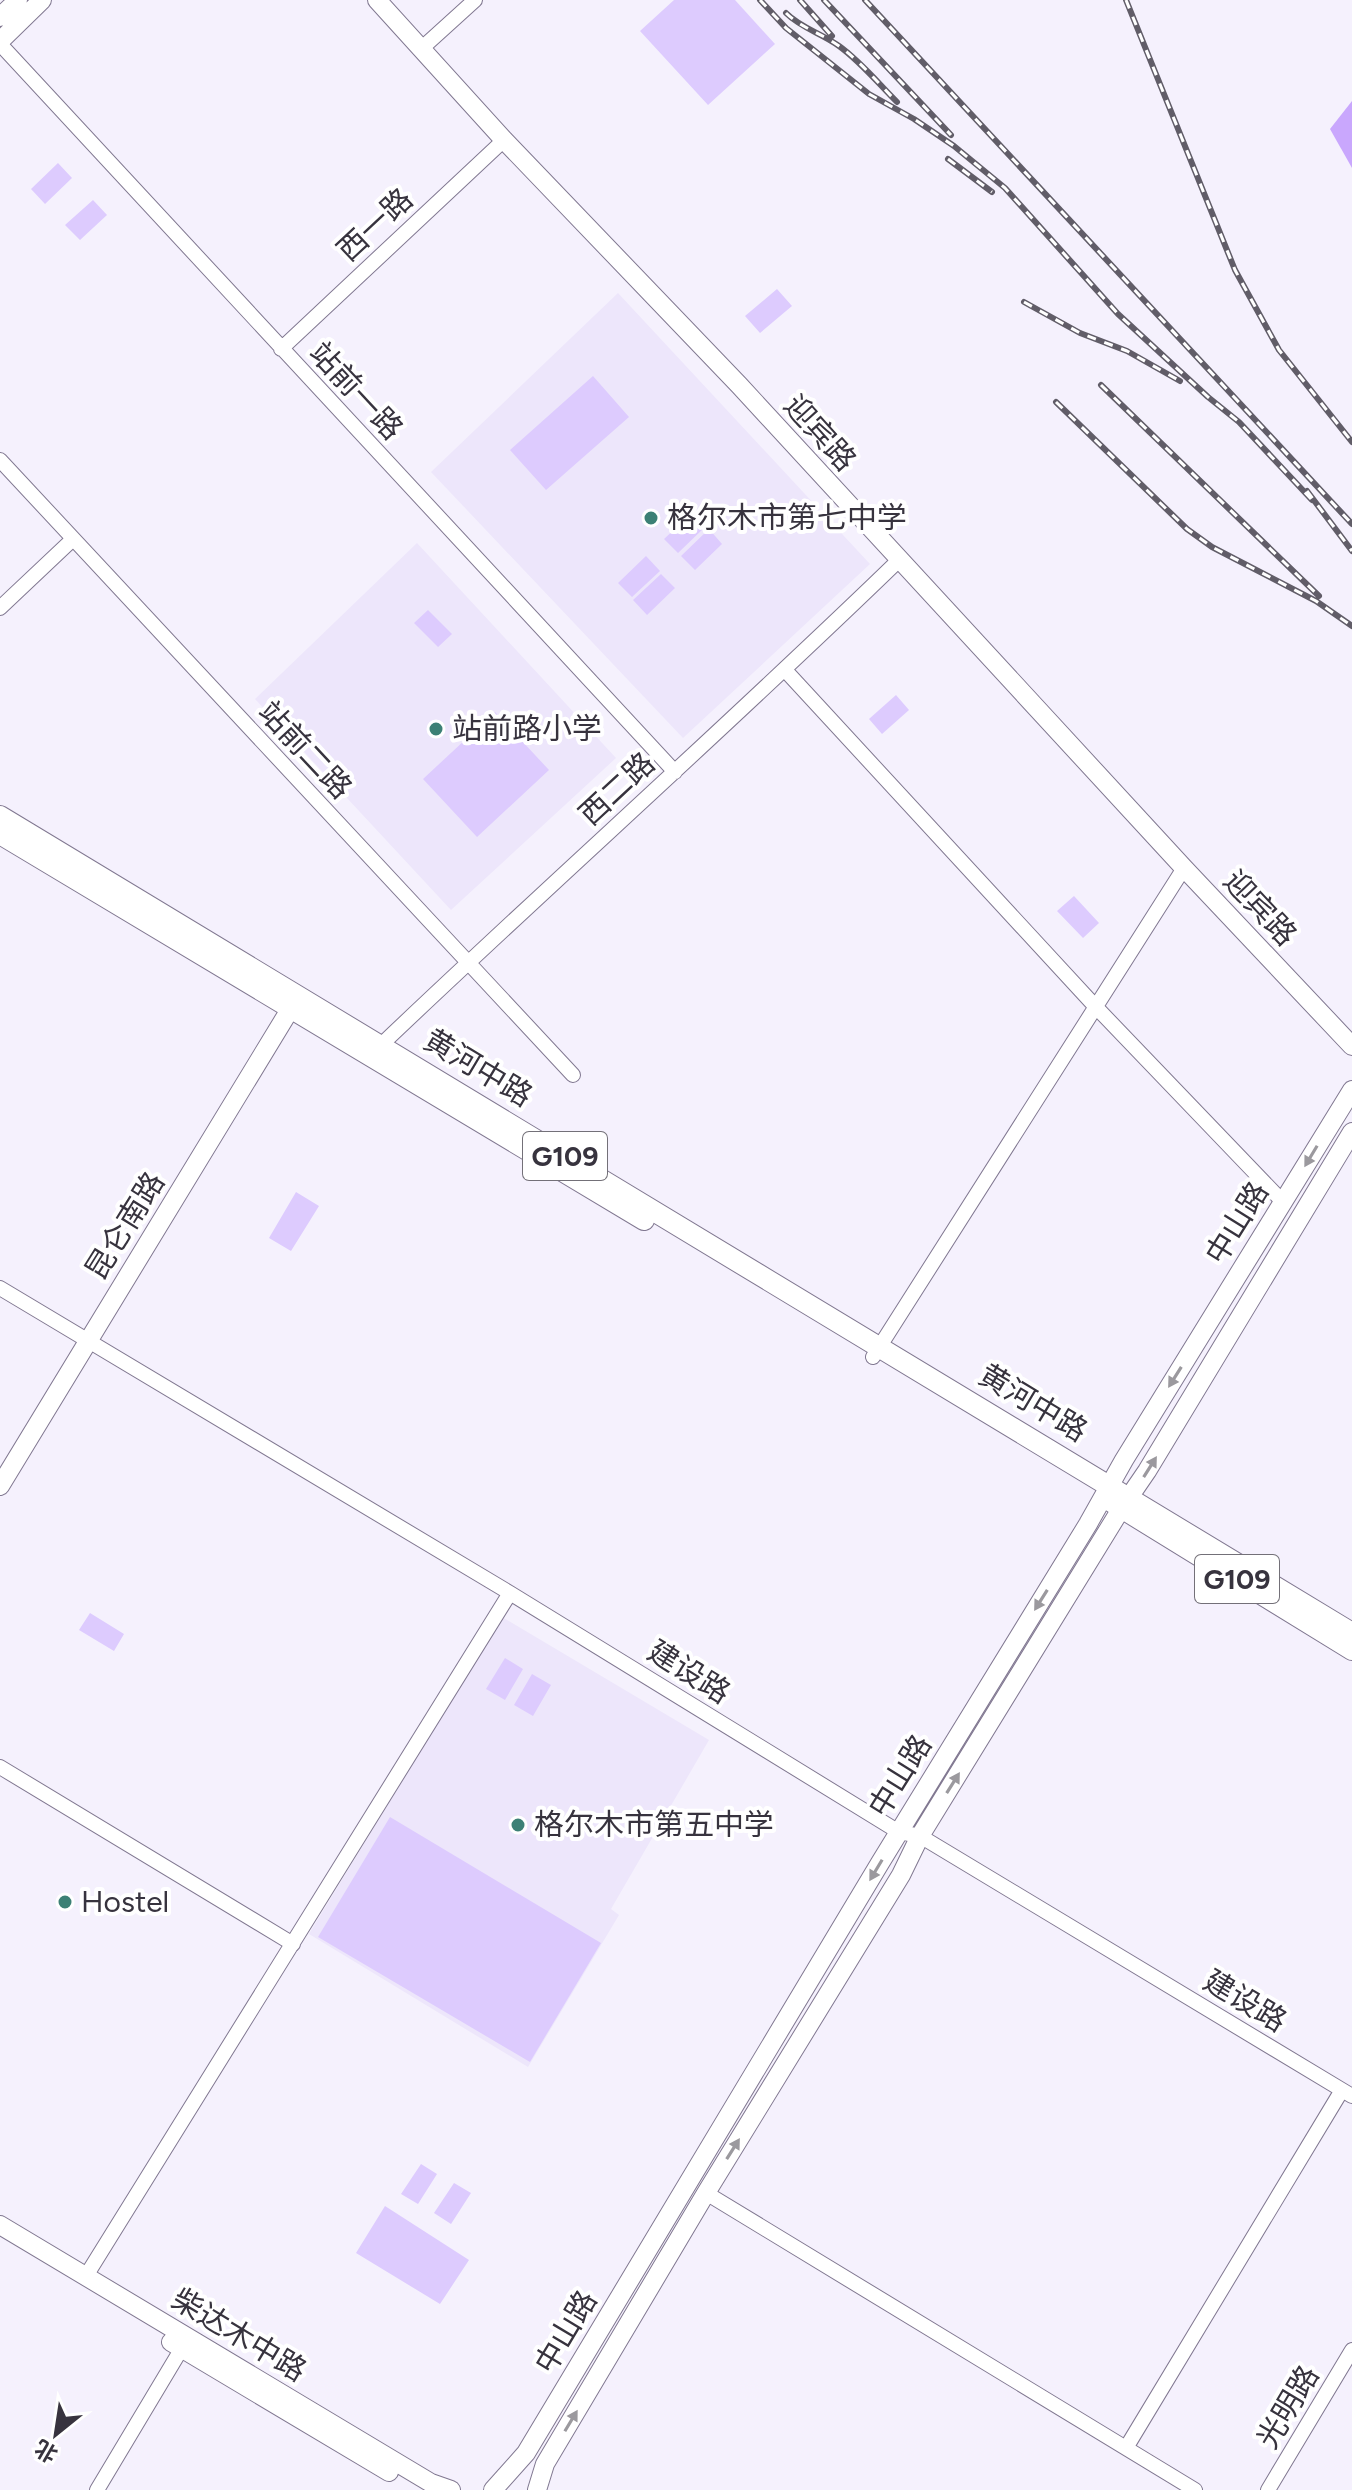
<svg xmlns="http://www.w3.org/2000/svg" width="1352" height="2490" viewBox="0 0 1352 2490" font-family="Figtree,'Noto Sans SC',sans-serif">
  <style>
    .built { fill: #ede6fb }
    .green { fill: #ddcbfe }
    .forest { fill: #c9a7fd }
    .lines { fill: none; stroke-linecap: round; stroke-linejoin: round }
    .minor-casing { stroke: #817891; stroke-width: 16 }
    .major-casing { stroke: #817891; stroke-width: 20 }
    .highway-casing { stroke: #817891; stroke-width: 22 }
    .minor { stroke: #fff; stroke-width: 14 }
    .major { stroke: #fff; stroke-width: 18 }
    .highway { stroke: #fff; stroke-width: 20 }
    .rail-casing { stroke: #615d68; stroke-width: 6 }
    .rail { stroke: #fff; stroke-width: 3; stroke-dasharray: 9; stroke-linecap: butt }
    .oneway { fill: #9b999e }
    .poi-dot { fill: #3c8075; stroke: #fff; stroke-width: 3 }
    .labels { text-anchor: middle; stroke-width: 8; stroke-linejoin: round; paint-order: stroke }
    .shield { fill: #fff; stroke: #737078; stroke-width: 2 }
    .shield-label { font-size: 28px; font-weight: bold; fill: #37333e }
    .street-label { font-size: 30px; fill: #37333e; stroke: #fff }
    .poi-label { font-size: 30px; fill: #37333e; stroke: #fff; text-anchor: start }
  </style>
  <rect width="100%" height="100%" fill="#f5f1fd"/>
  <path class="built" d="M 618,293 L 870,564 L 683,738 L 431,472 Z
    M 417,543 L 616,758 L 451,910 L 255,699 Z
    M 502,1617 L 709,1740 L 611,1909 L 619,1915 L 528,2067 L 309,1934 Z"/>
  <path class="green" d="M 674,0 L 735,0 L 775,44 L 708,105 L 640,31 Z
    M 58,163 L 72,178 L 45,204 L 31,189 Z
    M 93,200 L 107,215 L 80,240 L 65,225 Z
    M 777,289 L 792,306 L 760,333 L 745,316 Z
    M 593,376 L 629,417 L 546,490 L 510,450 Z
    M 692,513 L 705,527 L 678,553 L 664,539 Z
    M 709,529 L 722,544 L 695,570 L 681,556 Z
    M 646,556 L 660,571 L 632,597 L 618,583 Z
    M 661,574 L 675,588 L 647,615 L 633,600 Z
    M 428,610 L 452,634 L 438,647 L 414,623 Z
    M 896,695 L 909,710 L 882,734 L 869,719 Z
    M 495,712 L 549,770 L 477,837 L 423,779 Z
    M 1074,896 L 1099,923 L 1083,938 L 1057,911 Z
    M 296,1192 L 319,1206 L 291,1251 L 269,1238 Z
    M 90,1613 L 124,1634 L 114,1651 L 79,1630 Z
    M 505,1658 L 523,1669 L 505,1700 L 486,1689 Z
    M 532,1674 L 551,1685 L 533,1716 L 514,1705 Z
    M 390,1817 L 601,1943 L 530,2062 L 318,1937 Z
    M 421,2164 L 437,2174 L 418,2204 L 401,2194 Z
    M 454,2183 L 471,2193 L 451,2224 L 434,2213 Z
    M 385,2206 L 469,2260 L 440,2304 L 356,2253 Z"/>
  <path class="forest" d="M 1352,101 L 1352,168 L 1330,129 Z"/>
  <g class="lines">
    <g class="minor-casing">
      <path id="minor" d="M 0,44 L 675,772
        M 421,49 L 475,0
        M 281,349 L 504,140
        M 0,460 L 573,1075
        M 0,608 L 73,539
        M 785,670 L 1094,1005 L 1283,1202
        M 378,1051 L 381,1045 C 552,882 729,725 899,560
        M 0,1288 L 510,1593 L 899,1832 L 920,1836 L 1352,2096
        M 873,1357 L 1184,868
        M 0,1767 L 293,1944
        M 706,2193 L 1195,2490
        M 86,2276 L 510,1593
        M 1126,2448 L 1342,2090
        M 97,2490 L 182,2348
        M 1268,2490 L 1352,2350"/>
    </g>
    <g class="major-casing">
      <path id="major" d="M 377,0 L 504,140 L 739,385 L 1184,868 L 1352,1046
        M 0,17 L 18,0
        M 0,41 L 42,0
        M 0,1486 L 297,998
        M 0,2225 L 431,2483 L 451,2490
        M 171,2342 L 389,2472
        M 493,2490 L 526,2453 L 880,1863 L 1088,1524 L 1124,1460 L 1352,1090
        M 537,2490 L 545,2464 L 706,2193 L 901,1875 L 920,1836 L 1121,1509 L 1147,1471 L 1352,1132"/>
    </g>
    <g class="highway-casing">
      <path id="highway" d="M 0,816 L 1352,1633
        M 0,834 L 644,1220
        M 1110,1501 L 1352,1650"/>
    </g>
    <use href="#minor" class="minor"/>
    <use href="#major" class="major"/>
    <use href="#highway" class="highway"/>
    <g class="rail-casing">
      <path id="rail" d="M 760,0 L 786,28 L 869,94 L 914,119 L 954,146 L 1005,188 L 1118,314 L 1208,397 L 1239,422 L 1312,500
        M 800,0 L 832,36
        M 824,0 L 951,135
        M 865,0 L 1352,524
        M 1126,0 L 1235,270 L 1279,350 L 1352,442
        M 786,13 C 801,28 821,33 839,46 C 860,61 878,83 897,102
        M 948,159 L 992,192
        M 1024,302 L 1080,333 L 1127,351 L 1180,381
        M 1101,385 L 1319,596
        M 1056,402 L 1187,529 L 1212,547 L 1316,601 L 1352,626
        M 1307,491 L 1352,551"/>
    </g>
    <use href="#rail" class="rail"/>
  </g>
  <defs><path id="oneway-solid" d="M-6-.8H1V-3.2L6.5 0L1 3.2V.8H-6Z" transform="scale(2)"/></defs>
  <g class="oneway">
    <use href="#oneway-solid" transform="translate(1311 1156) rotate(121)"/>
    <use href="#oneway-solid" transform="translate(1175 1377) rotate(122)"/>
    <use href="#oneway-solid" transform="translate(1150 1467) rotate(-58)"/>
    <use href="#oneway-solid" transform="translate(1041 1600) rotate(122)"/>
    <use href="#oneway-solid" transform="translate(953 1783) rotate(-58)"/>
    <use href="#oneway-solid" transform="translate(876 1870) rotate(121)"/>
    <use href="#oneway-solid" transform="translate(733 2149) rotate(-58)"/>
    <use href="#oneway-solid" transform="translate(571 2421) rotate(-59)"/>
  </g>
  <g class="poi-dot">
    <circle cx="651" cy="518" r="8"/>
    <circle cx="436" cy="729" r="8"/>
    <circle cx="518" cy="1825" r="8"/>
    <circle cx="65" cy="1902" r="8"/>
  </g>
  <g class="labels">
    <g class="shield">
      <rect x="523" y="1132" width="84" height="48" rx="6"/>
      <rect x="1195" y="1555" width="84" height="48" rx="6"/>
    </g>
    <g class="shield-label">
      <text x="565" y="1166">G109</text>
      <text x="1237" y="1589">G109</text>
    </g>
    <g class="street-label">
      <text transform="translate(375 225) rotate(-43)" y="10">西一路</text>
      <text transform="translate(356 391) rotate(47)" y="10">站前一路</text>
      <text transform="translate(820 433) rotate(48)" y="10">迎宾路</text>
      <text transform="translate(305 750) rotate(47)" y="10">站前二路</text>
      <text transform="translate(617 789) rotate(-43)" y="10">西二路</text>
      <text transform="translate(1260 908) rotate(47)" y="10">迎宾路</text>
      <text transform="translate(478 1068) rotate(31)" y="10">黄河中路</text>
      <text transform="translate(1237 1223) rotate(-58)" y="10">中山路</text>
      <text transform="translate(125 1226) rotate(-58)" y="10">昆仑南路</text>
      <text transform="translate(1033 1403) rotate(31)" y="10">黄河中路</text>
      <text transform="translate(689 1672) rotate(32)" y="10">建设路</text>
      <text transform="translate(900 1776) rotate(-58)" y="10">中山路</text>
      <text transform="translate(1245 2001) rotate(31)" y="10">建设路</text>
      <text transform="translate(566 2332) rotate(-59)" y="10">中山路</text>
      <text transform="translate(239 2335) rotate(31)" y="10">柴达木中路</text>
      <text transform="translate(1288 2407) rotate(-59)" y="10">光明路</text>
    </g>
    <g class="poi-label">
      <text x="667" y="528">格尔木市第七中学</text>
      <text x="452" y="739">站前路小学</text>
      <text x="534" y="1835">格尔木市第五中学</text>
      <text x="81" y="1912">Hostel</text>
    </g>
  </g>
  <g transform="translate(56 2434) rotate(210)" stroke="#ffffff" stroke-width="6" paint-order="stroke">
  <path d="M0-6L14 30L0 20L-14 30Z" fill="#37333e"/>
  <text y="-12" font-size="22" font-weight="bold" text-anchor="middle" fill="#37333e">北</text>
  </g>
</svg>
